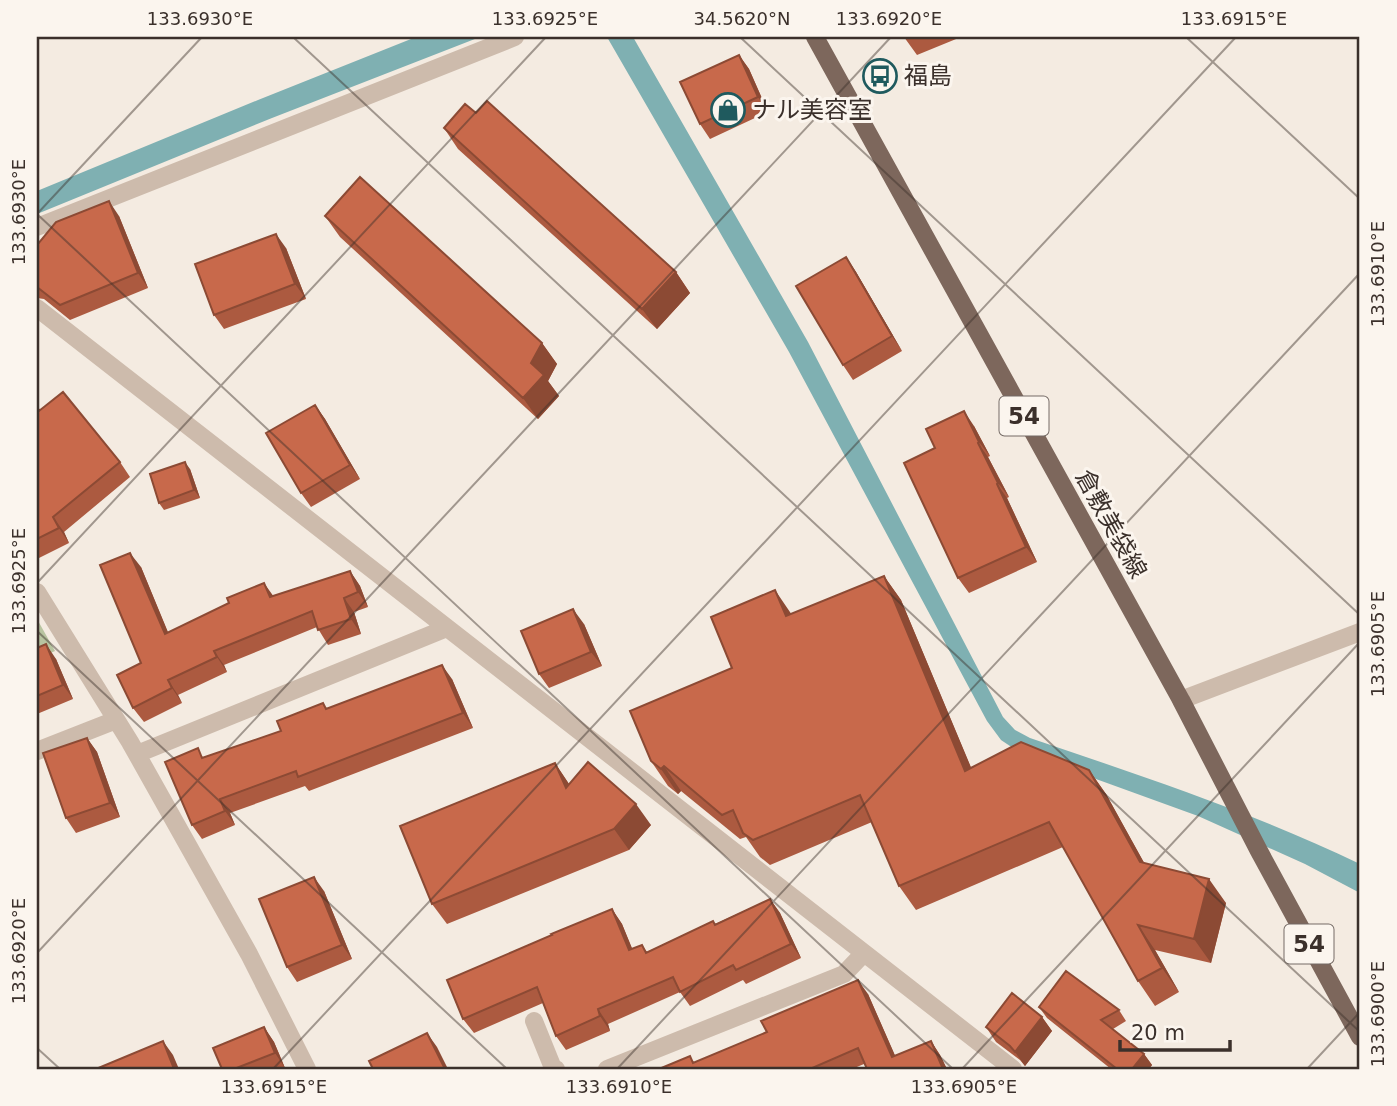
<svg xmlns="http://www.w3.org/2000/svg" width="1397" height="1106" viewBox="0 0 1397 1106" font-family="'DejaVu Sans','Noto Sans JP',sans-serif">
  <style>
    .green { fill: #b8c4a0 }
    .water { fill: #7fb0b2 }
    .lines { fill: none; stroke-linecap: round; stroke-linejoin: round }
    .minor { stroke: #cdbbac; stroke-width: 18 }
    .primary { stroke: #7d675c; stroke-width: 18 }
    .wall { fill: #ac5a40 }
    .shaded-wall { fill: #8c4a34 }
    .building { fill: #c8694b; stroke: #8c4a34; stroke-width: 2 }
    .ticks { fill: none; stroke: #3b302b; stroke-width: 2; stroke-opacity: 0.45 }
    .labels { text-anchor: middle; stroke-width: 6; stroke-linejoin: round; paint-order: stroke }
    .shield { fill: #fbf5ee; stroke: #756b66; stroke-width: 2 }
    .shield-label { font-size: 23px; font-weight: bold; fill: #3b302b }
    .poi-label { font-size: 24px; fill: #3b302b; stroke: #fbf5ee; text-anchor: start }
    .street-label { font-size: 24px; fill: #3b302b; stroke: #fbf5ee }
    .neatline { fill: none; stroke: #3b302b; stroke-width: 2.5 }
    .ticks-label { font-size: 18px; text-anchor: middle; fill: #3b302b }
  </style>
  <rect width="100%" height="100%" fill="#f4ebe1"/>
  <path class="green" d="M 37,619 L 55,651 L 37,659 Z"/>
  <path class="water" d="M 416,37 L 480,37 L 272,118 L 37,214 L 37,191 L 258,100 Z
    M 607,37 L 633,37 L 808,342 L 1003,717 L 1015,730 L 1030,738 C 1142,776 1254,813 1360,864 L 1360,893 L 1305,864 L 1198,816 L 1016,750 L 1001,740 L 987,721 L 789,352 Z"/>
  <g class="lines">
    <path class="minor" d="M 37,227 L 515,37
      M 37,308 L 1013,1069
      M 37,592 L 130,742 L 249,954 L 307,1069
      M 1181,700 L 1360,632
      M 37,751 L 116,720
      M 137,754 L 447,628
      M 534,1021 L 553,1068 L 556,1069
      M 607,1069 L 844,974 L 864,953"/>
    <path class="primary" d="M 815,37 L 1181,700 L 1259,851 L 1360,1037"/>
  </g>
  <path class="wall" d="M 904,37 L 961,37 L 917,55 Z
    M 739,55 L 749,69 L 768,112 L 710,139 L 700,124 Z
    M 476,113 L 676,272 L 690,293 L 657,329 L 458,149 L 444,128 Z
    M 119,216 L 148,288 L 70,320 L 44,299 L 37,298 L 37,245 Z
    M 325,216 L 542,343 L 557,364 L 548,381 L 559,396 L 538,419 L 340,237 Z
    M 286,248 L 306,299 L 224,329 L 214,315 Z
    M 846,257 L 856,272 L 902,351 L 853,380 L 843,365 Z
    M 37,405 L 40,410 L 120,462 L 130,477 L 64,532 L 69,543 L 37,559 Z
    M 315,405 L 325,419 L 360,479 L 311,507 L 301,493 Z
    M 974,426 L 990,456 L 988,457 L 1009,497 L 1007,498 L 1037,562 L 969,593 L 958,578 L 935,448 Z
    M 190,469 L 200,498 L 164,510 L 159,503 Z
    M 141,567 L 168,633 L 273,596 L 350,571 L 360,586 L 368,607 L 354,612 L 361,634 L 328,645 L 317,627 L 224,665 L 227,672 L 178,695 L 182,703 L 144,722 L 133,708 L 141,663 Z
    M 884,576 L 901,600 L 971,768 L 1089,770 L 1106,794 L 1144,863 L 1226,903 L 1211,963 L 1155,950 L 1179,992 L 1155,1006 L 1138,981 L 1063,847 L 916,910 L 899,886 L 872,822 L 770,865 L 760,857 L 746,837 L 740,839 L 681,791 L 678,794 L 668,786 L 651,761 L 732,668 L 792,614 Z
    M 584,624 L 602,666 L 549,688 L 539,674 Z
    M 37,648 L 56,659 L 73,699 L 37,714 Z
    M 452,679 L 473,728 L 309,791 L 305,786 L 230,813 L 235,825 L 202,839 L 192,825 L 205,758 L 281,731 L 327,708 Z
    M 87,738 L 97,752 L 120,817 L 76,833 L 66,818 Z
    M 555,763 L 569,784 L 651,825 L 629,850 L 447,924 L 432,904 Z
    M 324,891 L 352,959 L 297,982 L 287,967 Z
    M 770,899 L 780,913 L 801,958 L 746,984 L 743,980 L 690,1006 L 680,992 L 608,1024 L 610,1031 L 566,1050 L 556,1036 L 543,1003 L 474,1033 L 463,1019 L 612,909 L 622,924 L 632,949 L 642,945 L 647,952 L 713,921 L 715,924 Z
    M 868,994 L 895,1056 L 931,1041 L 940,1055 L 947,1069 L 867,1069 L 864,1064 L 852,1069 L 659,1069 L 694,1063 Z
    M 1039,1007 L 1119,1010 L 1126,1021 L 1113,1029 L 1144,1054 L 1152,1065 L 1149,1069 L 1111,1069 L 1047,1018 Z
    M 1042,1017 L 1052,1031 L 1025,1066 L 1020,1060 L 996,1042 L 986,1027 Z
    M 264,1027 L 274,1042 L 285,1068 L 281,1069 L 222,1069 Z"/>
  <path class="shaded-wall" d="M 739,55 L 749,69 L 768,112 L 758,97 Z
    M 109,201 L 119,216 L 148,288 L 138,273 Z
    M 276,234 L 286,248 L 306,299 L 295,284 Z
    M 846,257 L 856,272 L 902,351 L 892,336 Z
    M 676,272 L 690,293 L 657,329 L 642,309 Z
    M 542,343 L 557,364 L 548,381 L 559,396 L 538,419 L 523,398 L 531,363 Z
    M 315,405 L 325,419 L 360,479 L 350,465 Z
    M 964,411 L 974,426 L 990,456 L 979,442 Z
    M 978,443 L 988,457 L 1009,497 L 998,483 Z
    M 185,462 L 190,469 L 200,498 L 194,490 Z
    M 997,484 L 1007,498 L 1037,562 L 1026,547 Z
    M 53,517 L 64,532 L 69,543 L 59,528 Z
    M 130,553 L 141,567 L 175,649 L 165,634 Z
    M 350,571 L 360,586 L 368,607 L 358,592 Z
    M 884,576 L 901,600 L 983,796 L 965,771 Z
    M 264,583 L 274,597 L 270,597 Z
    M 775,590 L 792,615 L 786,616 Z
    M 344,598 L 354,612 L 361,634 L 351,619 Z
    M 573,609 L 584,624 L 602,666 L 591,652 Z
    M 46,644 L 56,659 L 73,699 L 63,685 Z
    M 214,651 L 224,665 L 227,672 L 217,657 Z
    M 442,665 L 452,679 L 473,728 L 463,713 Z
    M 168,680 L 178,695 L 182,703 L 172,688 Z
    M 87,738 L 97,752 L 120,817 L 110,803 Z
    M 555,763 L 569,784 L 566,788 Z
    M 664,766 L 681,791 L 678,794 L 661,769 Z
    M 1089,770 L 1106,794 L 1157,886 L 1140,862 Z
    M 220,799 L 230,813 L 235,825 L 225,811 Z
    M 636,804 L 651,825 L 629,850 L 614,829 Z
    M 314,877 L 324,891 L 352,959 L 342,945 Z
    M 1209,879 L 1226,903 L 1211,963 L 1194,939 Z
    M 770,899 L 780,913 L 801,958 L 791,944 Z
    M 612,909 L 622,924 L 639,965 L 629,950 Z
    M 1138,925 L 1155,950 L 1179,992 L 1162,968 Z
    M 858,980 L 868,994 L 901,1069 L 892,1057 Z
    M 598,1009 L 608,1024 L 610,1031 L 600,1016 Z
    M 1042,1017 L 1052,1031 L 1025,1066 L 1015,1052 Z
    M 264,1027 L 274,1042 L 285,1068 L 275,1053 Z
    M 427,1033 L 437,1047 L 448,1069 L 445,1069 Z
    M 163,1041 L 173,1055 L 179,1069 L 174,1069 Z
    M 931,1041 L 940,1055 L 947,1069 L 943,1069 Z
    M 1144,1054 L 1152,1065 L 1149,1069 L 1132,1069 Z"/>
  <path class="building" d="M 739,55 L 758,97 L 700,124 L 680,82 Z
    M 487,101 L 676,272 L 642,309 L 444,128 L 465,104 L 476,113 Z
    M 360,177 L 542,343 L 531,363 L 544,375 L 523,398 L 325,216 Z
    M 109,201 L 138,273 L 60,305 L 37,287 L 37,245 L 56,222 Z
    M 276,234 L 295,284 L 214,315 L 195,264 Z
    M 846,257 L 892,336 L 843,365 L 796,286 Z
    M 63,392 L 120,462 L 53,517 L 59,528 L 37,539 L 37,406 L 39,411 Z
    M 315,405 L 350,465 L 301,493 L 266,433 Z
    M 964,411 L 979,442 L 978,443 L 998,483 L 997,484 L 1026,547 L 958,578 L 904,463 L 935,448 L 926,429 Z
    M 185,462 L 194,490 L 159,503 L 150,474 Z
    M 130,553 L 165,634 L 229,603 L 227,598 L 264,583 L 270,597 L 350,571 L 358,592 L 344,598 L 351,619 L 318,630 L 312,611 L 214,651 L 217,657 L 168,680 L 172,688 L 133,708 L 117,675 L 141,663 L 100,565 Z
    M 884,576 L 965,771 L 1021,742 L 1089,770 L 1140,862 L 1209,879 L 1194,939 L 1138,925 L 1162,968 L 1138,981 L 1049,822 L 899,886 L 860,795 L 753,840 L 743,833 L 733,810 L 722,815 L 664,766 L 661,769 L 651,761 L 630,711 L 732,668 L 711,617 L 775,590 L 786,616 Z
    M 573,609 L 591,652 L 539,674 L 521,631 Z
    M 46,644 L 63,685 L 37,696 L 37,648 Z
    M 442,665 L 463,713 L 298,777 L 296,771 L 220,799 L 225,811 L 192,825 L 165,762 L 198,748 L 202,758 L 281,731 L 277,721 L 323,703 L 326,709 Z
    M 87,738 L 110,803 L 66,818 L 43,753 Z
    M 588,762 L 636,804 L 614,829 L 432,904 L 400,826 L 555,763 L 566,788 Z
    M 314,877 L 342,945 L 287,967 L 259,899 Z
    M 770,899 L 791,944 L 736,970 L 733,965 L 680,992 L 673,977 L 598,1009 L 600,1016 L 556,1036 L 537,987 L 463,1019 L 447,980 L 552,935 L 551,934 L 612,909 L 629,950 L 642,945 L 646,953 L 713,921 L 715,925 Z
    M 1066,971 L 1119,1010 L 1101,1020 L 1144,1054 L 1132,1069 L 1117,1069 L 1039,1007 Z
    M 858,980 L 892,1057 L 931,1041 L 943,1069 L 867,1069 L 858,1048 L 810,1069 L 659,1069 L 690,1056 L 693,1063 L 767,1032 L 761,1021 Z
    M 1012,993 L 1042,1017 L 1015,1052 L 1010,1046 L 986,1027 Z
    M 264,1027 L 275,1053 L 234,1069 L 222,1069 L 213,1048 Z
    M 427,1033 L 445,1069 L 373,1069 L 369,1061 Z
    M 163,1041 L 174,1069 L 96,1069 Z"/>
  <path class="ticks" d="M 293,37 L 1360,1032M 740,37 L 1360,615M 1186,37 L 1360,199M 37,214 L 202,37M 37,214 L 953,1069M 37,583 L 546,37M 37,631 L 507,1069M 37,953 L 891,37M 37,1048 L 60,1069M 273,1069 L 1236,37M 617,1069 L 1360,273M 962,1069 L 1360,642M 1307,1069 L 1360,1012"/>
  <defs>
    <g id="bus-ring" transform="scale(1.75)"><circle r="9.5" fill="#fbf5ee" stroke="#1f5a5e" stroke-width="1.5"/><path d="M-5-6H5V4H4V6H2V4H-2V6H-4V4H-5ZM-3.5-4V0h7V-4ZM-3.5 1.2v1.5H-2V1.2ZM2 1.2v1.5H3.5V1.2Z" fill="#1f5a5e"/></g>
    <g id="shop-ring" transform="scale(1.75)"><circle r="9.5" fill="#fbf5ee" stroke="#1f5a5e" stroke-width="1.5"/><path d="M-5-2.5h2.3a2.7 3.5 0 0 1 5.4 0H5L5.5 6h-11ZM-1.5-2.5h3a1.5 2.3 0 0 0-3 0Z" fill="#1f5a5e"/></g>
  </defs>
  <g fill-rule="evenodd">
    <use href="#bus-ring" x="880" y="76"/>
    <use href="#shop-ring" x="728" y="110"/>
  </g>
  <g class="labels">
    <g class="shield">
      <rect x="999.5" y="396.5" width="49" height="39" rx="5"/>
      <rect x="1284.5" y="924.5" width="49" height="39" rx="5"/>
    </g>
    <g class="shield-label">
      <text x="1024" y="424">54</text>
      <text x="1309" y="952">54</text>
    </g>
    <g class="poi-label">
      <text x="904" y="84">福島</text>
      <text x="752" y="118">ナル美容室</text>
    </g>
    <g class="street-label">
      <text transform="translate(1111 524) rotate(61)" y="8">倉敷美袋線</text>
    </g>
  </g>
  <rect width="1397" height="1106" fill="none" stroke="#fbf5ee" stroke-width="77"/>
  <path d="M1120 1040v10h110v-10" fill="none" stroke="#3b302b" stroke-width="3.5"/>
  <text x="1131" y="1040" font-size="21" fill="#3b302b" stroke="#fbf5ee" stroke-width="5" paint-order="stroke">20 m</text>
  <rect x="38" y="38" width="1320" height="1030" class="neatline"/>
  <g class="ticks-label">
    <text x="200" y="25">133.6930°E</text>
    <text x="545" y="25">133.6925°E</text>
    <text x="742" y="25">34.5620°N</text>
    <text x="889" y="25">133.6920°E</text>
    <text x="1234" y="25">133.6915°E</text>
    <text transform="translate(19 212) rotate(-90)" y="6">133.6930°E</text>
    <text transform="translate(1378 274) rotate(-90)" y="6">133.6910°E</text>
    <text transform="translate(19 581) rotate(-90)" y="6">133.6925°E</text>
    <text transform="translate(1378 644) rotate(-90)" y="6">133.6905°E</text>
    <text transform="translate(19 951) rotate(-90)" y="6">133.6920°E</text>
    <text transform="translate(1378 1014) rotate(-90)" y="6">133.6900°E</text>
    <text x="274" y="1093">133.6915°E</text>
    <text x="619" y="1093">133.6910°E</text>
    <text x="964" y="1093">133.6905°E</text>
  </g>
</svg>
